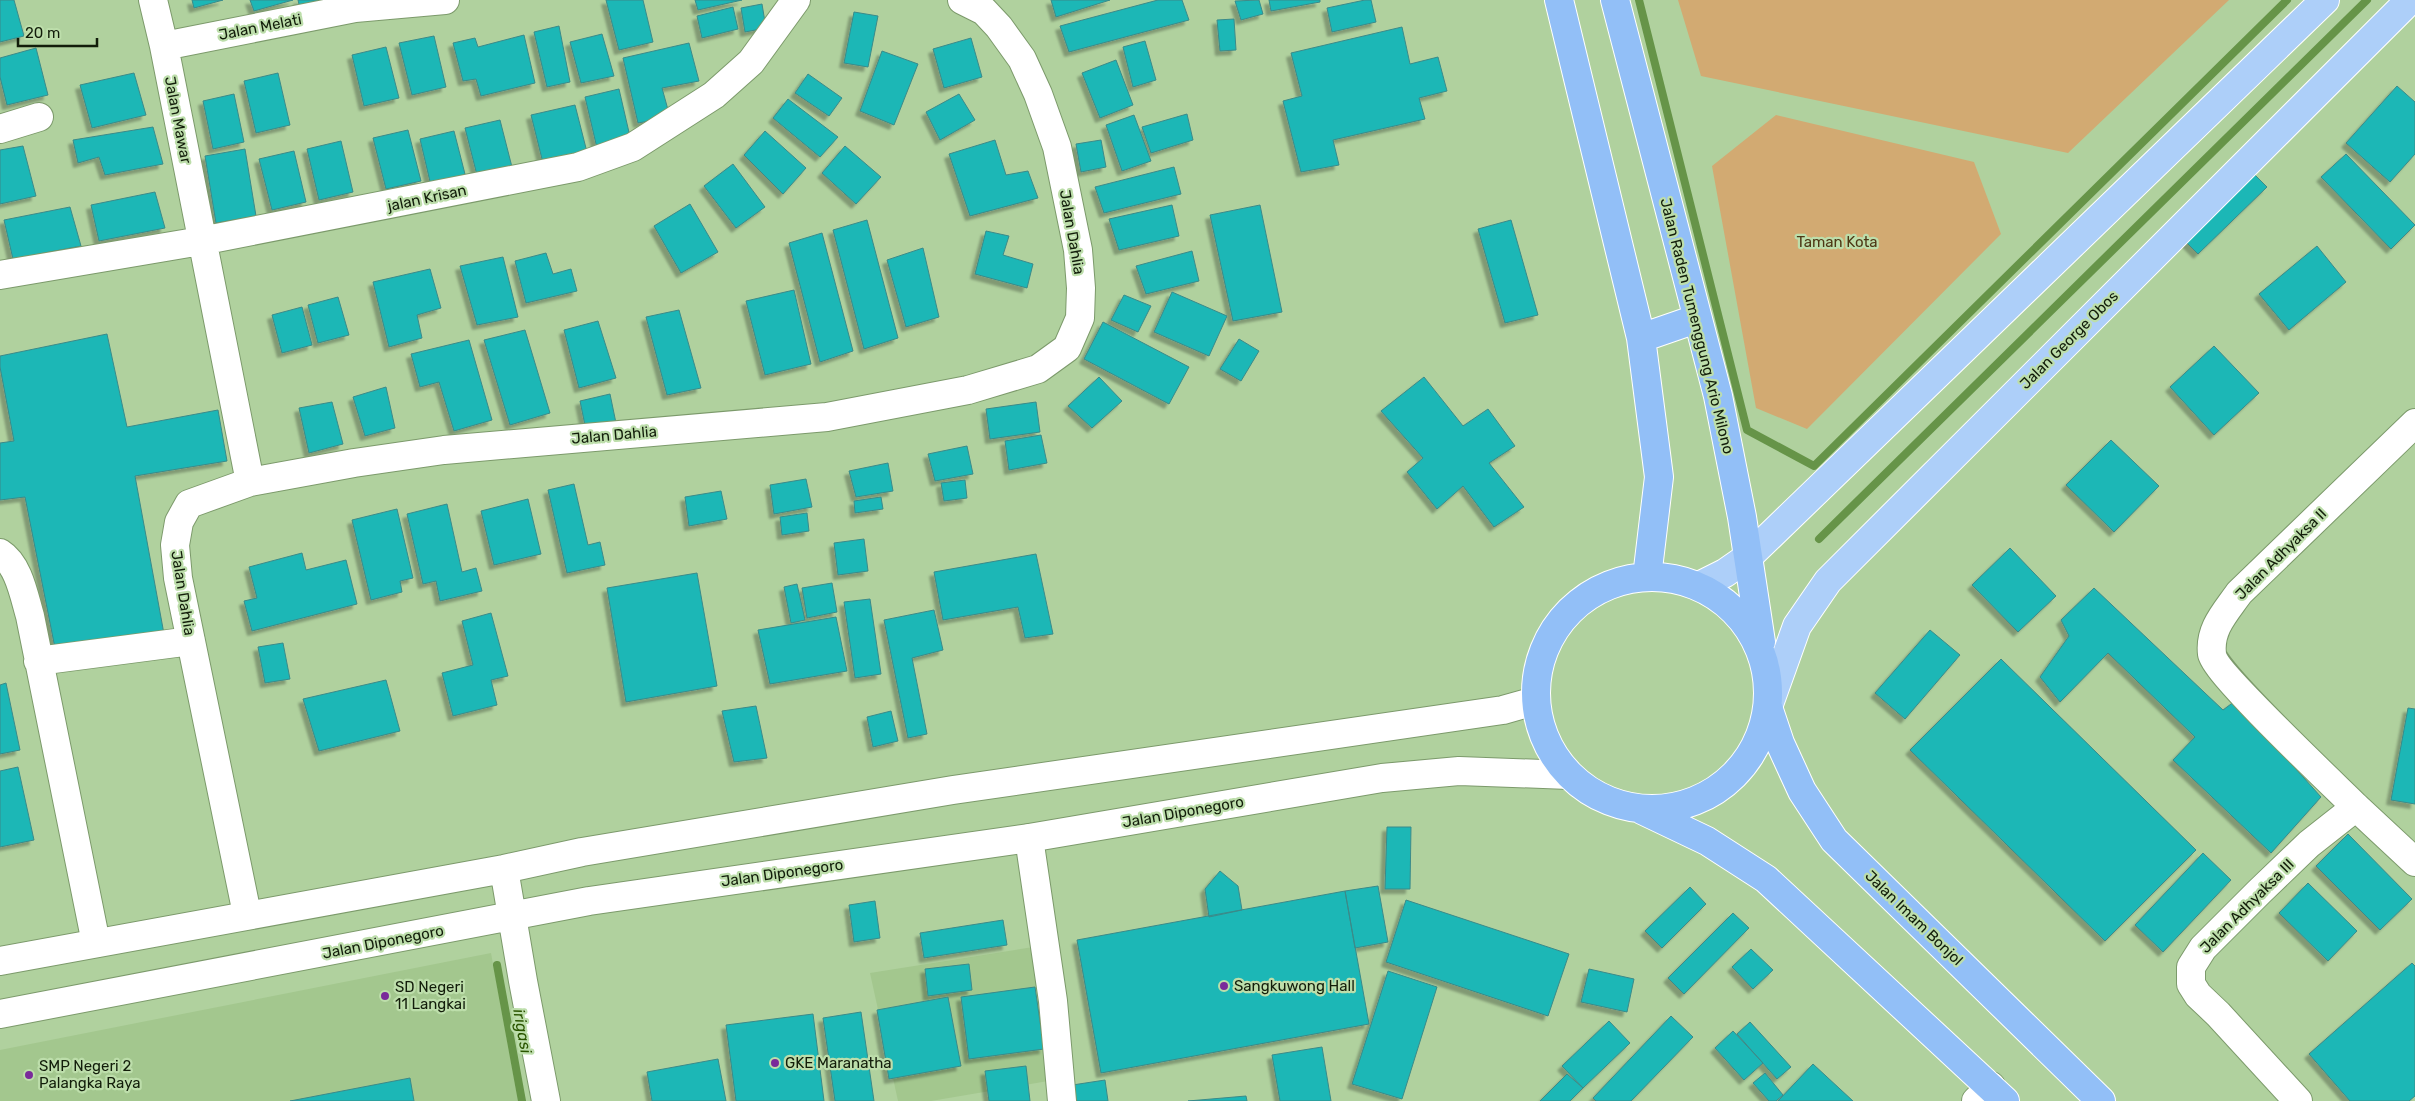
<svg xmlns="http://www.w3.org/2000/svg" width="2415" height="1101" viewBox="0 0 2415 1101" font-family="Rubik,sans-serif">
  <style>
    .built { fill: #a3c78e }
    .green { fill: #d2aa72 }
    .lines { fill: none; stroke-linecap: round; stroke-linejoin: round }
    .stream { stroke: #669448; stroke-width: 8 }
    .building { fill: #1cb7b6; stroke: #3b8a89; filter: url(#shadow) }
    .minor-casing { stroke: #7c9a6b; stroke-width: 30 }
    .secondary-casing { stroke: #7c9a6b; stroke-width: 30 }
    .primary-casing { stroke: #fff; stroke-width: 30 }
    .trunk-casing { stroke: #fff; stroke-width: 30 }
    .minor { stroke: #fff; stroke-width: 28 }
    .secondary { stroke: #fff; stroke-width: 28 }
    .primary { stroke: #adcff9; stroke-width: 28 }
    .trunk { stroke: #92bff7; stroke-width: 28 }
    .poi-dot { fill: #7a2a9a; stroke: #bddeab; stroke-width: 2 }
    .labels { text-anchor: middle; stroke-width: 4.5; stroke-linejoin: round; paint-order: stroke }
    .street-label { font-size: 15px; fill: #121d0a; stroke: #bddeab }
    .park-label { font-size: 15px; fill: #4e3715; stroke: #bddeab }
    .poi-label { font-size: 15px; fill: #121d0a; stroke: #bddeab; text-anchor: start }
    .water-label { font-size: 16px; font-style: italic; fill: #2a5500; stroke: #bddeab }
  </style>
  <defs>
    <filter id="shadow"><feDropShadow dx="-4.5" dy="4.5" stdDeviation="1" flood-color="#0004"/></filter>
  </defs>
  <rect width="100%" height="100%" fill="#b0d19e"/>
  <path class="built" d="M 1033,947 L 1048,1081 L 931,1101 L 898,1101 L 870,973 Z
    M 491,953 L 518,1101 L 0,1101 L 0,1050 Z"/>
  <path class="green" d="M 1678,0 L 2229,0 L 2068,153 L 1701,76 Z
    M 1776,115 L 1974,162 L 2001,234 L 1807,429 L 1756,408 L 1712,166 Z"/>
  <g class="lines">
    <path class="stream" d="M 1639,0 L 1747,430 L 1814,466 L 2287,0
      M 1819,539 L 2367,0
      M 497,965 L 522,1101"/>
  </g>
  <path class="building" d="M 0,0 L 14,0 L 24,36 L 0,42 Z
    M 192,0 L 223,0 L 194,8 Z
    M 250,0 L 293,0 L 254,11 Z
    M 298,0 L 332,0 L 301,13 Z
    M 606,0 L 643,0 L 653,42 L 619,50 Z
    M 695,0 L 742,0 L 698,10 Z
    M 1051,0 L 1110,0 L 1056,17 Z
    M 1158,0 L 1182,0 L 1189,20 L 1069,52 L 1060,26 Z
    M 1259,0 L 1263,14 L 1241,20 L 1235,1 Z
    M 1269,0 L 1320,0 L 1320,2 L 1271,11 Z
    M 1365,0 L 1371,0 L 1376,22 L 1332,32 L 1327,8 Z
    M 762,4 L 766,28 L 745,32 L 741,8 Z
    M 733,7 L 738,29 L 702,38 L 697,16 Z
    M 854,12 L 878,16 L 868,67 L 844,63 Z
    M 1234,19 L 1236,50 L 1220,51 L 1217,20 Z
    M 559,26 L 570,82 L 547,87 L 534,32 Z
    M 1402,27 L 1410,64 L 1438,57 L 1447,91 L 1419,98 L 1425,119 L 1333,140 L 1339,165 L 1301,172 L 1283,101 L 1302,96 L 1291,53 Z
    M 602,34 L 614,76 L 581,83 L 570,42 Z
    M 524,35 L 535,83 L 481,96 L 476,79 L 463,81 L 453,43 L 475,38 L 478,47 Z
    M 434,36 L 446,87 L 412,95 L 399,43 Z
    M 971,38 L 982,77 L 944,88 L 933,49 Z
    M 1145,41 L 1156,80 L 1133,87 L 1123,47 Z
    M 689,43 L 699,81 L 662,88 L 670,117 L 638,123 L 623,58 Z
    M 386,47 L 399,98 L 364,106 L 352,55 Z
    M 36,48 L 48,95 L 7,105 L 0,77 L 0,58 Z
    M 882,51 L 918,64 L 894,125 L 860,111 Z
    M 1116,60 L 1133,105 L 1100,118 L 1082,73 Z
    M 134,73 L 146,115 L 92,128 L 80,85 Z
    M 278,73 L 290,125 L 256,133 L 244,81 Z
    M 808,74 L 842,98 L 829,116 L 795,93 Z
    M 2397,86 L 2415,102 L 2415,154 L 2390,182 L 2346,143 Z
    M 619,89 L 631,141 L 597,148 L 585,97 Z
    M 234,94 L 244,142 L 213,149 L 203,101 Z
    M 959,94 L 975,120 L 940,140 L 926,112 Z
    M 788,99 L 838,137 L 820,157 L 773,118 Z
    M 575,105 L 589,160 L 545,171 L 531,115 Z
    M 1187,114 L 1193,140 L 1151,153 L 1142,127 Z
    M 1134,115 L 1151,161 L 1122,171 L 1106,125 Z
    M 500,120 L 513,171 L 478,179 L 465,128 Z
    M 153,127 L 163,164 L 105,175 L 99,157 L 78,163 L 73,140 Z
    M 408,130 L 421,181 L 386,189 L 373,138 Z
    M 454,131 L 467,182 L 432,190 L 420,139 Z
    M 765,131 L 806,168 L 783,194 L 744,155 Z
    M 995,140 L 1006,175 L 1028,171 L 1038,198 L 970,216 L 949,154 Z
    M 1101,140 L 1106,167 L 1081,172 L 1076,144 Z
    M 341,141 L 353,192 L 319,200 L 307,149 Z
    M 23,146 L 36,196 L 0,204 L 0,150 Z
    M 845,146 L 881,177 L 856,204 L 822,173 Z
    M 245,149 L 256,216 L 216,223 L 205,156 Z
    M 294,151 L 306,202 L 272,210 L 259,159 Z
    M 2346,154 L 2415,225 L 2391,249 L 2321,177 Z
    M 733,164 L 765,207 L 736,228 L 704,186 Z
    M 1174,167 L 1181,194 L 1104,213 L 1095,187 Z
    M 2254,174 L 2267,187 L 2198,254 L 2185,241 Z
    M 155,192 L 165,228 L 99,241 L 91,205 Z
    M 690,204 L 718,252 L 681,273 L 654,226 Z
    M 1172,205 L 1179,236 L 1119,250 L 1109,219 Z
    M 1260,205 L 1282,312 L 1233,321 L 1210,215 Z
    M 70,207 L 81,246 L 13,259 L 4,220 Z
    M 867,220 L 898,338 L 864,349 L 833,230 Z
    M 1511,220 L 1538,315 L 1505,323 L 1478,229 Z
    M 986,231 L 1009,236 L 1003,255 L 1033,264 L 1027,288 L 975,274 Z
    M 822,233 L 853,351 L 820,362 L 789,243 Z
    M 2317,246 L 2346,282 L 2289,330 L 2259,294 Z
    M 923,248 L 939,317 L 906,327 L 887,260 Z
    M 1192,251 L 1199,281 L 1146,294 L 1136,266 Z
    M 546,253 L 553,274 L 571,269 L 577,291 L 526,303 L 515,261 Z
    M 503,257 L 518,317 L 477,325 L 460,266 Z
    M 430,269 L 441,308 L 417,315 L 422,338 L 389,347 L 373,282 Z
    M 794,290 L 811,364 L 765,375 L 746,301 Z
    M 1172,292 L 1227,316 L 1209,356 L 1154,332 Z
    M 1124,295 L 1151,306 L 1138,332 L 1111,320 Z
    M 338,297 L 349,335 L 318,343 L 308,305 Z
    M 302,307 L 312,345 L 282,353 L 272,315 Z
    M 679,310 L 701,388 L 667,395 L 646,317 Z
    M 598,321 L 616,378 L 579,388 L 564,330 Z
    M 1103,322 L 1189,367 L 1169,404 L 1084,359 Z
    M 525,330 L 550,413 L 510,425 L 484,340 Z
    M 107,334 L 127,427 L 218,410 L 227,461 L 135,476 L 164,634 L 56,653 L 25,497 L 0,500 L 0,443 L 14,441 L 0,367 L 0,356 Z
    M 1239,339 L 1259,351 L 1241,381 L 1220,369 Z
    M 469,340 L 492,420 L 454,431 L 439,382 L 420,387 L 411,354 Z
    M 2214,346 L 2259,393 L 2214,435 L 2170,387 Z
    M 1099,377 L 1122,401 L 1092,428 L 1068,406 Z
    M 1424,377 L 1463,426 L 1488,409 L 1515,446 L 1489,463 L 1524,507 L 1494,527 L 1463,486 L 1437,509 L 1407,472 L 1423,458 L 1381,411 Z
    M 386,387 L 395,428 L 365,436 L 353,397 Z
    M 610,394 L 616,423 L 586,430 L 580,401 Z
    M 332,402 L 343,444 L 309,453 L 299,408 Z
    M 1036,402 L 1040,432 L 990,439 L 986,409 Z
    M 1041,435 L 1047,463 L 1009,470 L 1005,441 Z
    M 2111,440 L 2159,486 L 2114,532 L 2066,485 Z
    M 967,446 L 973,474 L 935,481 L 928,454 Z
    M 888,463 L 893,491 L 856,497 L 849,471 Z
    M 806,479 L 812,507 L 774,514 L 770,485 Z
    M 965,480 L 967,498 L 944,501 L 941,483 Z
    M 574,484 L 588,545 L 600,542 L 605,565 L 567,573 L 548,490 Z
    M 721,491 L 727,519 L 689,526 L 685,497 Z
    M 881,497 L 883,509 L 855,513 L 854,501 Z
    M 528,499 L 541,554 L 494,565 L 481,511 Z
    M 447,504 L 462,572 L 476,568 L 482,591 L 440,601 L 436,581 L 423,584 L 407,514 Z
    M 397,509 L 413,578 L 400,581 L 402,592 L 371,600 L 352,520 Z
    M 807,513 L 809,531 L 782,535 L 780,517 Z
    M 864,539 L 868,571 L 838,575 L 834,543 Z
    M 2010,548 L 2056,596 L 2018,632 L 1972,585 Z
    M 302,553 L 306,570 L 346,560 L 357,604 L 252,631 L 244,601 L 257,598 L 249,567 Z
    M 1036,554 L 1053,634 L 1025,638 L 1018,607 L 943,620 L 934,572 Z
    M 697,573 L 717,686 L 626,702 L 607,588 Z
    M 832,583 L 837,612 L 807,618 L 802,588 Z
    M 797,584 L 805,620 L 791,623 L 784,587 Z
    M 2094,588 L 2223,710 L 2235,701 L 2321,797 L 2271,853 L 2173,760 L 2195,737 L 2108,653 L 2060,702 L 2040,677 L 2069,636 L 2061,620 Z
    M 870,599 L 881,674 L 855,678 L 844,602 Z
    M 934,610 L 943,650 L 912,658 L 927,734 L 908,738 L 884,620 Z
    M 491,613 L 508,676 L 491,680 L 497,705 L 453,716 L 442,673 L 473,665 L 462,621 Z
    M 836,617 L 847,671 L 770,684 L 758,630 Z
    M 1930,630 L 1960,655 L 1905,719 L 1875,693 Z
    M 283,643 L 290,679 L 265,683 L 258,647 Z
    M 2001,659 L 2196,850 L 2105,941 L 1910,750 Z
    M 386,680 L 400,731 L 319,751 L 303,699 Z
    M 6,683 L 20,750 L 0,754 L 0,685 Z
    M 756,706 L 767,758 L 734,762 L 722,711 Z
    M 2408,708 L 2415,709 L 2415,804 L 2391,800 Z
    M 891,711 L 898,741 L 873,747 L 867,717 Z
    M 18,767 L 34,840 L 0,847 L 0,771 Z
    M 1387,827 L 1411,827 L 1410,889 L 1385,889 Z
    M 2348,834 L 2412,899 L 2380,930 L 2316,866 Z
    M 2203,853 L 2231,880 L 2163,952 L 2135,925 Z
    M 1220,871 L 1238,886 L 1242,910 L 1209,917 L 1205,889 Z
    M 2308,883 L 2357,931 L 2328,961 L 2279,913 Z
    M 1378,886 L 1388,942 L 1355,948 L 1345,891 Z
    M 1690,887 L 1706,904 L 1662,948 L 1645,931 Z
    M 1345,891 L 1369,1024 L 1101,1073 L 1077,940 Z
    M 1406,900 L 1569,954 L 1548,1016 L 1386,962 Z
    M 875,901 L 880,938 L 854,942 L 849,905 Z
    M 1733,913 L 1749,928 L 1684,994 L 1668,978 Z
    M 1003,920 L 1007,945 L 924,958 L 920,933 Z
    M 1751,949 L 1773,970 L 1753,989 L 1732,967 Z
    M 2412,963 L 2415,966 L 2415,1096 L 2409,1101 L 2350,1101 L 2309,1054 Z
    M 969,964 L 972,990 L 928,996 L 925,969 Z
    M 1589,969 L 1634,979 L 1627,1012 L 1581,1002 Z
    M 1388,971 L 1437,987 L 1402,1099 L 1352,1084 Z
    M 1035,987 L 1044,1049 L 969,1059 L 961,997 Z
    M 948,997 L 961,1066 L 889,1079 L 877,1010 Z
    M 861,1012 L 874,1101 L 835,1101 L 823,1018 Z
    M 813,1014 L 824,1101 L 736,1101 L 726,1025 Z
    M 1671,1016 L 1693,1037 L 1631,1101 L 1596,1101 L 1593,1098 Z
    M 1609,1021 L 1630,1043 L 1583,1088 L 1562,1066 Z
    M 1750,1022 L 1791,1067 L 1777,1079 L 1737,1034 Z
    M 1733,1031 L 1763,1063 L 1744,1080 L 1715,1048 Z
    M 1322,1047 L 1331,1101 L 1280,1101 L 1272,1055 Z
    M 718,1059 L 726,1101 L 652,1101 L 647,1072 Z
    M 1813,1064 L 1853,1101 L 1778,1101 Z
    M 1026,1066 L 1030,1101 L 989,1101 L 985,1071 Z
    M 1765,1073 L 1783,1095 L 1776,1101 L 1769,1101 L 1753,1083 Z
    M 1567,1074 L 1583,1088 L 1570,1101 L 1540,1101 Z
    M 410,1078 L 414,1101 L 290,1101 Z
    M 1105,1080 L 1108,1101 L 1069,1101 L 1066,1086 Z
    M 1246,1096 L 1247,1101 L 1188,1101 Z"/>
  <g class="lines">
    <g class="minor-casing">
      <path id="minor" d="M 153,0 L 164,46 L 250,482
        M 355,8 L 445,0
        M 164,46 L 355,8 L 354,0
        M 0,129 L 39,117
        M 0,275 L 201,241 L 578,167 L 633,147 L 714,95 L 751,62 L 796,0
        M 0,553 C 19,565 24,596 30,616 L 96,943
        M 38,661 L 191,641
        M 2356,807 C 2335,786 2214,672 2212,654 C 2209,629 2225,613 2239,593 L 2415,423
        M 1029,838 L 1053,1001 L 1062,1101
        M 247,914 L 178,578 L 175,545 L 179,522 L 189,504 L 250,482 L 354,463 L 444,450 L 827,417 L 968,390 L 1038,369 L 1067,348 L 1080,318 L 1081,288 L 1078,250 L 1057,147 L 1038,94 L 1022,59 L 999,27 L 984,11 L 962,0
        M 1976,1101 L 1991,1086
        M 2298,1101 L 2218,1014 L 2198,995 L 2191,984 L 2191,967 L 2203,948 L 2259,892 L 2309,844 L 2356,807 L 2415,862"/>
    </g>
    <g class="secondary-casing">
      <path id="secondary" d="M 504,869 L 523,981 L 546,1101
        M 0,961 L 504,869 L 582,852 L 953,790 L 1503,710 L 1535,701
        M 0,1014 L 589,901 L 1029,838 L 1382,778 L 1459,771 L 1569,775"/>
    </g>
    <g class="primary-casing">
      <path id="primary" d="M 1699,586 L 1725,573 L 1748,557 L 2325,0
        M 1768,707 L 1797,626 L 1828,581 L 2410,0"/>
    </g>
    <g class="trunk-casing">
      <path id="trunk" d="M 1559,0 L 1641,338 L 1659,477 L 1647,577
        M 1615,0 L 1718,396 L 1742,517 L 1761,642
        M 1641,338 L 1696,319
        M1536 693a116 116 0 1 1 232 0a116 116 0 1 1-232 0Z
        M 1768,707 L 1780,743 L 1802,791 L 1834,840 L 2101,1101
        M 1642,810 L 1707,841 L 1766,879 L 2005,1101"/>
    </g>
    <use href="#minor" class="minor"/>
    <use href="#secondary" class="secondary"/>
    <use href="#primary" class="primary"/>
    <use href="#trunk" class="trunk"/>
  </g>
  <g class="poi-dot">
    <circle cx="1224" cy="986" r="5"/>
    <circle cx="385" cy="996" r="5"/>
    <circle cx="775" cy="1063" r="5"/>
    <circle cx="29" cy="1075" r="5"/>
  </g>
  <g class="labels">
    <g class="street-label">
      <text transform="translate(260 27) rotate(-11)" y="5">Jalan Melati</text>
      <text transform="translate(178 120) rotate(79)" y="5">Jalan Mawar</text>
      <text transform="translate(427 198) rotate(-12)" y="5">jalan Krisan</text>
      <text transform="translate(1072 232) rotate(80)" y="5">Jalan Dahlia</text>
      <text transform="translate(1697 326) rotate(76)" y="5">Jalan Raden Tumenggung Ario Milono</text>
      <text transform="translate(2069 340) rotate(-45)" y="5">Jalan George Obos</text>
      <text transform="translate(614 435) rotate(-5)" y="5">Jalan Dahlia</text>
      <text transform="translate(2281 554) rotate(-45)" y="5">Jalan Adhyaksa II</text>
      <text transform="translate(183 593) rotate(81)" y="5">Jalan Dahlia</text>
      <text transform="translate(1183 812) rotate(-10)" y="5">Jalan Diponegoro</text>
      <text transform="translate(782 873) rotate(-8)" y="5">Jalan Diponegoro</text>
      <text transform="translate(2247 906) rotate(-45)" y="5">Jalan Adhyaksa III</text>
      <text transform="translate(1914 918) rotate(44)" y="5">Jalan Imam Bonjol</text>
      <text transform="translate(383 942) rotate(-11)" y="5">Jalan Diponegoro</text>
    </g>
    <g class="park-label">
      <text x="1837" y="247">Taman Kota</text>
    </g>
    <g class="poi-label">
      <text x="1234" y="991">Sangkuwong Hall</text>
      <text x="395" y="992">SD Negeri<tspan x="395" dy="17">11 Langkai</tspan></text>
      <text x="785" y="1068">GKE Maranatha</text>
      <text x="39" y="1071">SMP Negeri 2<tspan x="39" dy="17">Palangka Raya</tspan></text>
    </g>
    <g class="water-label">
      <text transform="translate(523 1031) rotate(80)" y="6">irigasi</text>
    </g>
  </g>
  <path d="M18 38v8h79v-8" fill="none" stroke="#121d0a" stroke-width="2.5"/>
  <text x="25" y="38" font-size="15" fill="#121d0a" stroke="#bddeab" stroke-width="4" paint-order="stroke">20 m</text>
</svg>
